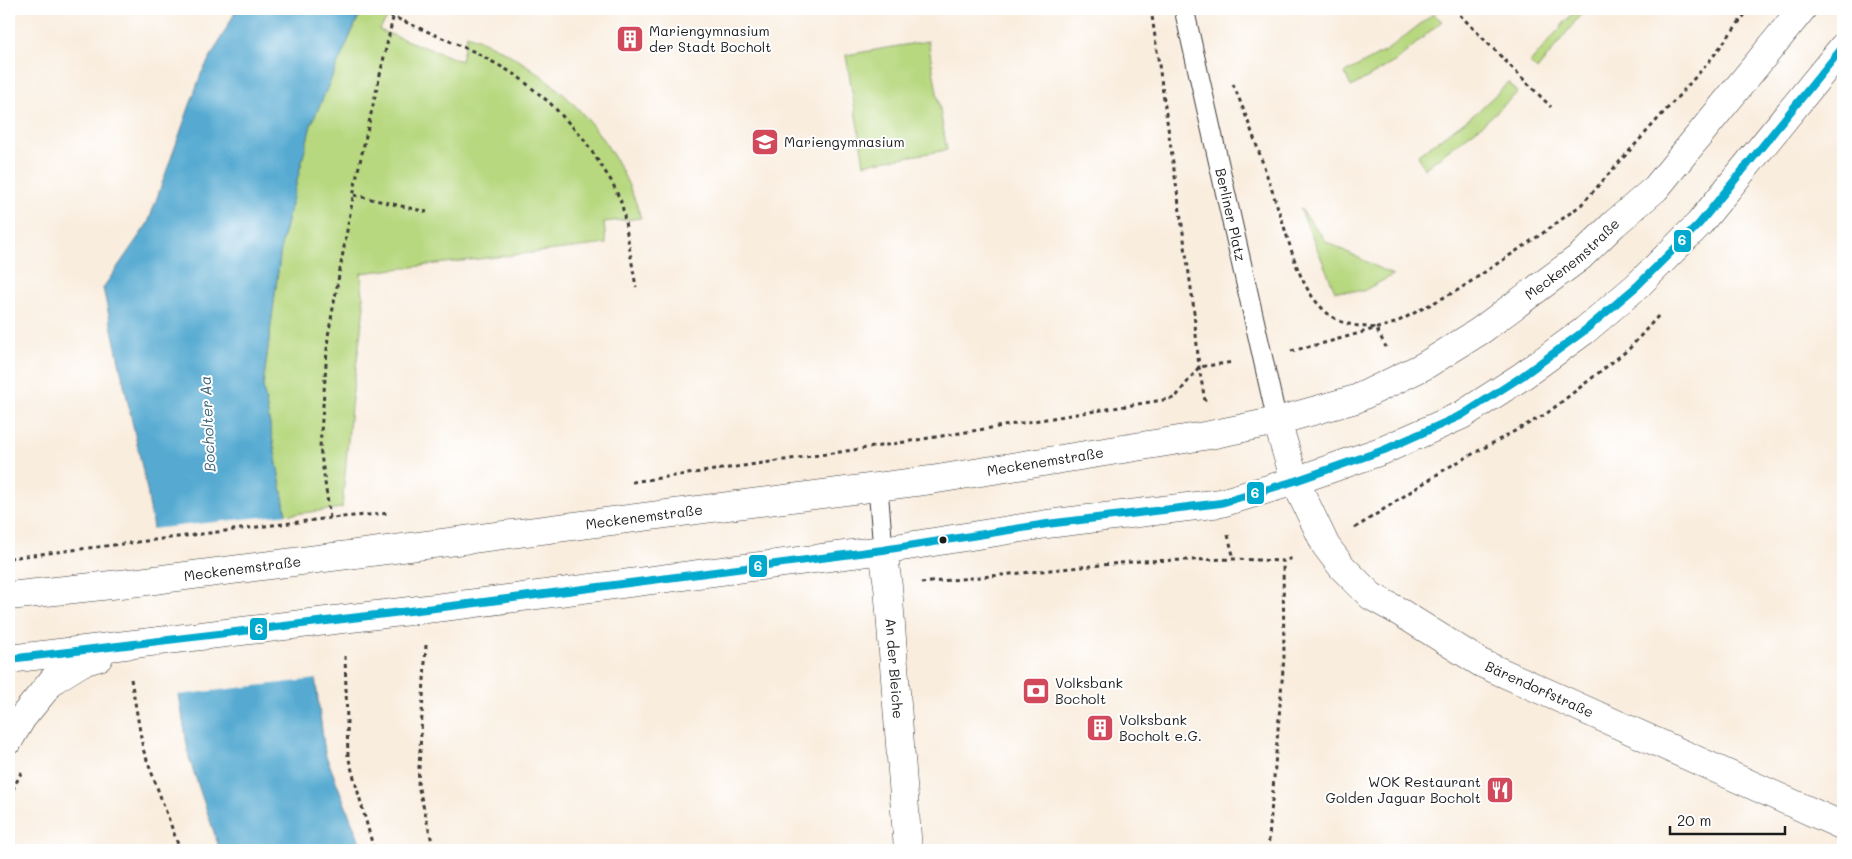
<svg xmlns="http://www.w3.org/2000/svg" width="1852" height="859" viewBox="0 0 1852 859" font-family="Mali,sans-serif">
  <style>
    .green { fill: #b7d87f; stroke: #6a7a4e }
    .water { fill: #56aad1; stroke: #396376 }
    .pier { fill: #f9edde }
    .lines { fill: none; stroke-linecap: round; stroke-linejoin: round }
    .lane-casing { stroke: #3d3b39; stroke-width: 21 }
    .street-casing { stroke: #3d3b39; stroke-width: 29 }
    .secondary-casing { stroke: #3d3b39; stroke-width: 29 }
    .path { stroke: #3d3b39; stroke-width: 3; stroke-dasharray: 4 4; stroke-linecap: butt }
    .lane { stroke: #fff; stroke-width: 19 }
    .street { stroke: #fff; stroke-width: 28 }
    .secondary { stroke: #fff; stroke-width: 28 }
    .bus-1-casing { stroke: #fff; stroke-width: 11 }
    .bus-1 { stroke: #00a9ce; stroke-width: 8 }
    .bus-dot { fill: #1c1c1c; stroke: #fff; stroke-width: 2 }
    .labels { text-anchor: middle; stroke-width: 4; stroke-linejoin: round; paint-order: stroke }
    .poi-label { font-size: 14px; fill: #1c1c1c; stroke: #fff; text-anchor: start }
    .street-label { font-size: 14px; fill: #1c1c1c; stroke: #fff }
    .water-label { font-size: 15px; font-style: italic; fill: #396376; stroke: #fff }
    .line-badge { stroke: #fff; stroke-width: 2 }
    .badge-label { font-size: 14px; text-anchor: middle; font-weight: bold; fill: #fff }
  </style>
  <rect width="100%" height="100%" fill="#fff"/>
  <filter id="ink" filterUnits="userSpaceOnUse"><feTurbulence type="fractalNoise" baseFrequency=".02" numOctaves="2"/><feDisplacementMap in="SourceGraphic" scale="10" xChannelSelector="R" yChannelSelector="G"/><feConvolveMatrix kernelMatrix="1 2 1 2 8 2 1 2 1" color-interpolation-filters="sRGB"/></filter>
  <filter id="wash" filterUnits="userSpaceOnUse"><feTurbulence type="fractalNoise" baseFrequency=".0096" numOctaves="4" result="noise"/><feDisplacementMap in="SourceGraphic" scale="20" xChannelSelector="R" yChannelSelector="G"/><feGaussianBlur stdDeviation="1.12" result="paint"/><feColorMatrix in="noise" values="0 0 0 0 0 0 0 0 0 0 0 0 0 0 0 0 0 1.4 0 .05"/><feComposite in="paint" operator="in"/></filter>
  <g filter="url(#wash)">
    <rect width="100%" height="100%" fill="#f9edde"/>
    <path class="green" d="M 362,9 L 394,9 L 379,30 L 461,61 L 467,35 C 551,66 615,133 641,218 L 604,222 L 606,244 L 361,273 L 364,307 L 351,406 L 342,508 L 286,515 L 263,386 L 282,241 L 311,125 Z
      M 1576,9 L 1585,9 L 1537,70 L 1530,63 Z
      M 1433,14 L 1442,21 L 1396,61 L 1351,87 L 1345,73 L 1387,50 Z
      M 928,41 L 947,150 L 864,164 L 846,55 Z
      M 1509,82 L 1517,93 L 1482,125 L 1424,169 L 1418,155 L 1476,113 Z
      M 1300,208 L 1327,242 L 1393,275 L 1363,291 L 1335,291 Z"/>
    <path class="water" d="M 237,9 L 362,9 L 311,125 L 282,241 L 263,386 L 314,669 L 325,753 L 363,850 L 220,850 L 189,758 L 147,490 L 103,288 L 148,223 L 201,74 Z"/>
    <path class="pier" d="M 289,514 L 317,679 L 177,695 L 151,529 Z"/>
  </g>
  <g filter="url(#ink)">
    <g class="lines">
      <g class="lane-casing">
        <g id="lane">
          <path id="s1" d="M 1184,9 L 1277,421"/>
          <path d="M 878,487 L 883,550"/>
        </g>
      </g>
      <g class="street-casing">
        <g id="street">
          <path id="s2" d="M 1277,421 L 1295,481 L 1326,546 L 1342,567 L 1371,596 L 1398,611 L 1481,663 L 1843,826"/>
          <path id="s3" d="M 883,550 L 888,586 L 908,850"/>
        </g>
      </g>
      <g class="secondary-casing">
        <g id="secondary">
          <path id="s4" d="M 9,596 L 139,582 L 931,480 L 1210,435 L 1277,421 L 1356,399 L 1424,366 L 1480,331 L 1580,257 L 1614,224 L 1656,188 L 1802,9"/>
          <path d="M 9,659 L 468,604 L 883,550 L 1047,524 L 1221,503 L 1295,481 L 1384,450 L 1462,415 L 1521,377 L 1584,331 L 1637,286 L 1699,224 L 1843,47"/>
          <path d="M 9,740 L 22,718 L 53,680 L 82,662 L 99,657"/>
        </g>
      </g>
      <path class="path" d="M 375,9 L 475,52 L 516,75 L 550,103 L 583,138 L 612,182 L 622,204 L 636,287
        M 1151,9 L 1193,302 L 1199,367 L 1205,401
        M 1454,9 L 1551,107
        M 1233,84 C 1251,126 1265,170 1280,214 C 1291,246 1298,286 1324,310 C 1339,325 1356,326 1376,328 L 1386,347
        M 354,195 L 427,212
        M 1291,351 L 1328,342 L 1395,323 L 1458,290 L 1543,233 L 1581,205 L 1708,63 L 1749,9
        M 632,482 L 874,447 L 1175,398 L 1199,367 L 1234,362
        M 330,518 L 320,447 L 328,336 L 357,175 L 395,9
        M 1355,528 L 1447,468 L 1546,414 L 1629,349 L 1659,315
        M 1228,535 L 1234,559
        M 9,558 L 330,518 L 390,513
        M 921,583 L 1141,561 L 1234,559 L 1283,561 L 1293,558
        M 426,645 L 418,785 L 434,850
        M 345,656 L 348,756 L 374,850
        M 131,679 L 143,749 L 180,850
        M 9,797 L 22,771
        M 1268,850 L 1284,657 L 1283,561"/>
      <use href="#lane" class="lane"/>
      <use href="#street" class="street"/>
      <use href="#secondary" class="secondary"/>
      <g class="bus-1-casing">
        <path id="bus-1" d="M 9,659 L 468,604 L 883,550 L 1047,524 L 1221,503 L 1295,481 L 1384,450 L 1462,415 L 1521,377 L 1584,331 L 1637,286 L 1699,224 L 1843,47"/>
      </g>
      <use href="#bus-1" class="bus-1"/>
    </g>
  </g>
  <defs>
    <g id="building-square" transform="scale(1.4375)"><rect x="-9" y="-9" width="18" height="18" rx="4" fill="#d1495b" stroke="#fff"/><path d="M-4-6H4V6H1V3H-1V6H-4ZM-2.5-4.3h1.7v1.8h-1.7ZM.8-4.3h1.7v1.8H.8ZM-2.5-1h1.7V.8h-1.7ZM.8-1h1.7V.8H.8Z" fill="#fff"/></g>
    <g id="school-square" transform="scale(1.4375)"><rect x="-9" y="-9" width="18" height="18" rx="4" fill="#d1495b" stroke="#fff"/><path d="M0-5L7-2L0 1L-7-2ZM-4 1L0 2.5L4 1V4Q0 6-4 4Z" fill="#fff"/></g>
    <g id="bank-square" transform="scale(1.4375)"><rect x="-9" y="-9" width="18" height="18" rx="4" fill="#d1495b" stroke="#fff"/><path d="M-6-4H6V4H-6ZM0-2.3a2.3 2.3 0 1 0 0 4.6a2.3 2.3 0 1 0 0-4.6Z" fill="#fff"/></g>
    <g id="restaurant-square" transform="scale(1.4375)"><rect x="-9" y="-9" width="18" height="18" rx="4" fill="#d1495b" stroke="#fff"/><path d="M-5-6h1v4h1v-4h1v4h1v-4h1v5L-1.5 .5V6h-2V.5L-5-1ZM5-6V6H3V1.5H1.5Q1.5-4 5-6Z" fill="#fff"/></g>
  </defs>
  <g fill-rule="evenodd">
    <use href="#building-square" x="630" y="39"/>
    <use href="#school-square" x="765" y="142"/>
    <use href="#bank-square" x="1036" y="691"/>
    <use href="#building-square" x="1100" y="728"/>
    <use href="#restaurant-square" x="1500" y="790"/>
  </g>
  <circle class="bus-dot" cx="943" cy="540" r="4.5"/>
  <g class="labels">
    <g class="poi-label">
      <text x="649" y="36">Mariengymnasium<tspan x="649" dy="16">der Stadt Bocholt</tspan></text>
      <text x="784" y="147">Mariengymnasium</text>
      <text x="1055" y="688">Volksbank<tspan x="1055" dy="16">Bocholt</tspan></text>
      <text x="1119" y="725">Volksbank<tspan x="1119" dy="16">Bocholt e.G.</tspan></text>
      <text x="1481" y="787" text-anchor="end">WOK Restaurant<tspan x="1481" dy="16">Golden Jaguar Bocholt</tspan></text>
    </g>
    <g class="street-label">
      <text dy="5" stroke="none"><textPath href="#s1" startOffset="211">Berliner Platz</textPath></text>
      <text dy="5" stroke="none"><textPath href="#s4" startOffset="1621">Meckenemstraße</textPath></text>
      <text dy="5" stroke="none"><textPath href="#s4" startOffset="1045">Meckenemstraße</textPath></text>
      <text dy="5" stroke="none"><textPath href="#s4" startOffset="640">Meckenemstraße</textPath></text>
      <text dy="5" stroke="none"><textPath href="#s4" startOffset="235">Meckenemstraße</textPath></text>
      <text dy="5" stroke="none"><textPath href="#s3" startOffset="119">An der Bleiche</textPath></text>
      <text dy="5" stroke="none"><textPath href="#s2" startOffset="395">Bärendorfstraße</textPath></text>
    </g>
    <g class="water-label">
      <text transform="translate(208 424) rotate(-93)" y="5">Bocholter Aa</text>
    </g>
  </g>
  <g class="line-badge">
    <rect x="1673" y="229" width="19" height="24" rx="5" fill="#00a9ce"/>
    <rect x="1246" y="481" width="19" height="24" rx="5" fill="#00a9ce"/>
    <rect x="748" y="554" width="20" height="24" rx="5" fill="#00a9ce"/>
    <rect x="249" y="617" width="19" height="24" rx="5" fill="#00a9ce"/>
  </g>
  <g class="badge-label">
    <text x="1682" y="245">6</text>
    <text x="1255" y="498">6</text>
    <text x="758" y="571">6</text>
    <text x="259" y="634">6</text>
  </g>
  <rect width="1852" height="859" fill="none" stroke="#fff" stroke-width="30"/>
  <path d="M1670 826v8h115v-8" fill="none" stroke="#1c1c1c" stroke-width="2.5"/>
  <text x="1677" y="826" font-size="15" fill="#1c1c1c" stroke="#ffffff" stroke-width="4" paint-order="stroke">20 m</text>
</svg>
